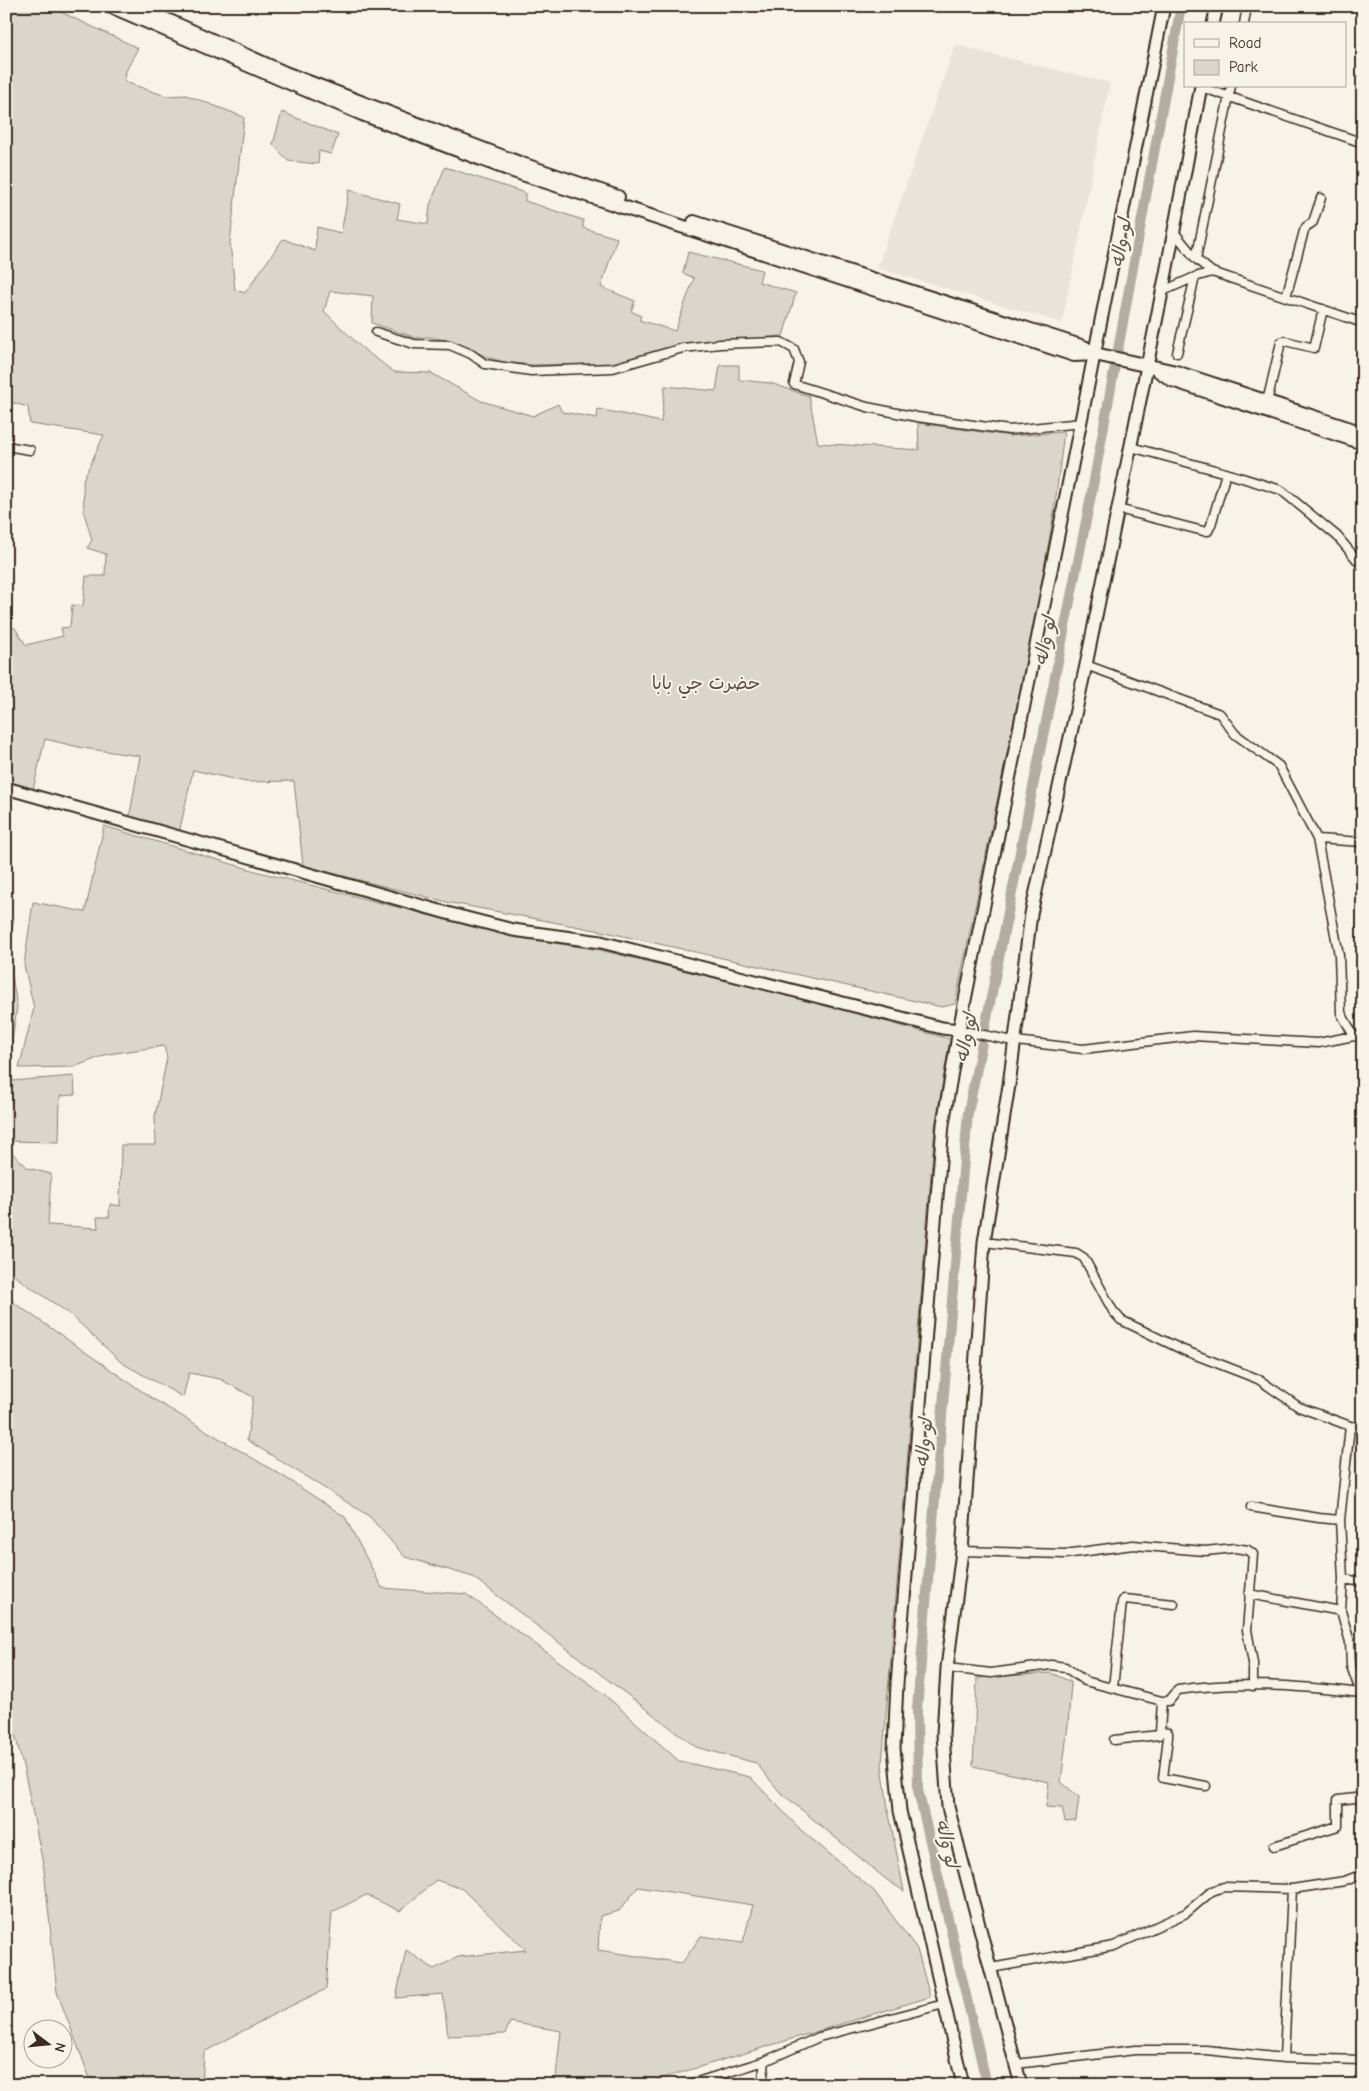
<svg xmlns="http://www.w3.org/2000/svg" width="1369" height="2091" viewBox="0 0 1369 2091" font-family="'Comic Neue','Playpen Sans Arabic',sans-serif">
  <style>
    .built { fill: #e9e4d9 }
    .green { fill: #dbd6cb; stroke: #8b8074; fill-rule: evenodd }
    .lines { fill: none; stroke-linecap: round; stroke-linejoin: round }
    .canal { stroke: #b4aca0; stroke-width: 10 }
    .street-casing { stroke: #3b2a1e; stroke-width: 11 }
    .secondary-casing { stroke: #3b2a1e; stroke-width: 15 }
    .primary-casing { stroke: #3b2a1e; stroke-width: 16 }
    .street { stroke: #f7f3e8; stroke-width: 8 }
    .secondary { stroke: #f7f3e8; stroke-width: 11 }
    .primary { stroke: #f7f3e8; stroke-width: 12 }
    .labels { text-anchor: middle; stroke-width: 4; stroke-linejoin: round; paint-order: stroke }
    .park-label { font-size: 18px; fill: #5b4c41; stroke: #f7f3e8 }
    .water-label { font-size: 19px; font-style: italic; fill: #5f5145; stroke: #f7f3e8 }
  </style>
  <rect width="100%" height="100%" fill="#f7f3e8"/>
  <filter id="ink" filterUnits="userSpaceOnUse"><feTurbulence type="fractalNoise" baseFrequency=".02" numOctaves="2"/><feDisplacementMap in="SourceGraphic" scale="10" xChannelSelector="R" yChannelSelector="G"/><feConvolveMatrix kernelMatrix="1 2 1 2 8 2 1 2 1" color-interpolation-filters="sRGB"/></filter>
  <g filter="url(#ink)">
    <path class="built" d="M 955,45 L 1110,83 L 1062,323 L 877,268 Z"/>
    <path class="green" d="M 11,6 L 48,6 L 138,48 L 126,71 L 125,82 L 166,96 L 186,95 L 244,117 L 230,243 L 235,290 L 245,293 L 283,239 L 315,251 L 317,227 L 341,233 L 349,190 L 400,204 L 397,219 L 428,224 L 430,205 L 445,167 L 525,193 L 525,201 L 583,220 L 583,228 L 617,238 L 601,287 L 635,301 L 631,311 L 641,316 L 639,320 L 675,331 L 694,278 L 683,273 L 688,252 L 762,270 L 759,282 L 796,293 L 783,336 L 681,344 L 612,364 L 533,365 L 503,362 L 487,357 L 453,341 L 428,337 L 416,338 L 372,323 L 373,296 L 330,291 L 324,311 L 362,348 L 394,372 L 431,373 L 481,401 L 533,416 L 558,404 L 562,412 L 597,418 L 598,409 L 661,422 L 665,386 L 716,391 L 720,365 L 739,365 L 739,380 L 770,383 L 809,396 L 818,443 L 919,450 L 918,423 L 1010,436 L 1064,432 L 1054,512 L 1038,603 L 955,1004 L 942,1007 L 601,931 L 451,903 L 303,866 L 294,781 L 246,782 L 193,770 L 179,833 L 129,820 L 140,756 L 83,748 L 45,739 L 32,794 L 6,787 L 6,625 L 15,628 L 26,645 L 63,636 L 61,628 L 70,627 L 72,605 L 83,606 L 86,576 L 105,576 L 106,554 L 87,548 L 92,540 L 84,513 L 83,480 L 104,435 L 30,424 L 28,407 L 6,401 L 6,51 L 11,30 Z
      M 282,112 L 338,135 L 331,154 L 319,151 L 318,164 L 288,161 L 273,144 Z
      M 104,826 L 259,872 L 515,937 L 600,950 L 809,1001 L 950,1039 L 935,1127 L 882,1764 L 888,1809 L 904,1891 L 887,1880 L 780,1792 L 756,1763 L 696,1747 L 473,1577 L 405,1557 L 369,1516 L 247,1440 L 253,1397 L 220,1379 L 189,1373 L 183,1397 L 122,1363 L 71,1315 L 6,1270 L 6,1147 L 28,1168 L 51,1174 L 48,1225 L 98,1228 L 97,1217 L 109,1217 L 110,1204 L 120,1206 L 121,1145 L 156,1145 L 155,1116 L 167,1058 L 164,1046 L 108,1054 L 74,1067 L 19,1068 L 34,1008 L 24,965 L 33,902 L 85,912 Z
      M 6,916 L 14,918 L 8,950 L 17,1007 L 10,1054 L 6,1064 Z
      M 74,1076 L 75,1095 L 60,1096 L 59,1142 L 6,1141 L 12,1081 Z
      M 6,1297 L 153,1399 L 286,1478 L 345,1517 L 382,1588 L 466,1594 L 604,1694 L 679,1761 L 750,1777 L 801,1830 L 874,1891 L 917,1949 L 930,1997 L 640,2085 L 555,2085 L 561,2031 L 510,2022 L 505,2034 L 448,2036 L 443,1994 L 396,1998 L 406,1950 L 434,1969 L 458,1957 L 526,1950 L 462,1889 L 436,1880 L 400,1911 L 366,1895 L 332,1912 L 326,1989 L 278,2012 L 204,2052 L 202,2085 L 101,2085 L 89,2076 L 57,1992 L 44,1869 L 25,1774 L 6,1699 ZM 638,1887 L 753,1905 L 743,1942 L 701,1936 L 682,1963 L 598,1950 L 600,1916 L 619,1911 Z
      M 1051,1673 L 1071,1682 L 1068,1725 L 1061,1782 L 1079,1797 L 1076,1821 L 1065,1822 L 1062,1808 L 1046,1807 L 1049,1782 L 973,1766 L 977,1678 Z"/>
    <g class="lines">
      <path class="canal" d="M 987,2085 L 918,1790 L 917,1709 L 968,1113 L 1092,491 L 1181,6"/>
      <g class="street-casing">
        <path id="street" d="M 1244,24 L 1247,6
          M 1201,87 L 1363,143
          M 1174,232 L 1196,259 L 1212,272 L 1363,323
          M 1196,259 L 1231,86
          M 1163,291 L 1195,277 L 1212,272
          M 1286,297 L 1304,231 L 1306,227 L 1313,222 L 1321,198
          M 376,332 L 414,344 L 450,345 L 471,354 L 485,364 L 531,371 L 613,368 L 683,348 L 720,344 L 781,342 L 794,349 L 799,362 L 794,384 L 867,407 L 917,417 L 1009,430 L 1082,423
          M 1177,353 L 1195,277
          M 1267,402 L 1281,342 L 1285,341 L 1314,348 L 1323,309
          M 6,446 L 30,450
          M 1131,447 L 1226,473 L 1281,490 L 1337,536 L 1363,567
          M 1118,509 L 1203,531 L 1208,531 L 1211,525 L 1226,473
          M 1086,665 L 1220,714 L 1235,734 L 1279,766 L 1317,839 L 1339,955 L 1341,1013 L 1354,1036
          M 1317,839 L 1363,842
          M 959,1030 L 1008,1040 L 1083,1049 L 1193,1036 L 1318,1043 L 1354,1036 L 1363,1038
          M 984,1242 L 1076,1253 L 1084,1258 L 1113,1311 L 1121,1320 L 1183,1350 L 1258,1379 L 1299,1407 L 1350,1426 L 1363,1427
          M 1251,1507 L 1319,1518 L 1340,1520 L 1343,1579 L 1341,1611 L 1350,1642 L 1351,1666 L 1363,1699
          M 1340,1520 L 1350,1426
          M 962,1551 L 1065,1554 L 1133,1545 L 1205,1551 L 1235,1548 L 1248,1550 L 1253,1554 L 1247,1630 L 1253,1663 L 1253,1686
          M 1343,1579 L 1363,1582
          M 1249,1594 L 1341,1611
          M 947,1668 L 991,1673 L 1051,1665 L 1065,1667 L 1085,1681 L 1162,1701 L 1169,1701 L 1178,1690 C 1237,1681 1300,1685 1360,1693
          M 1113,1688 L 1122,1602 L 1124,1599 L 1174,1604
          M 1160,1732 L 1168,1733 L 1168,1737 L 1163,1778 L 1206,1786
          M 1114,1740 L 1159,1735 L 1160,1732 L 1162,1701
          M 1274,1846 L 1338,1826 L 1338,1800 L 1363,1797
          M 991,1968 L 1114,1946 L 1186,1913 L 1212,1891 L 1224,1887 L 1292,1889 L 1345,1881 L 1363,1874
          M 1284,2058 L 1292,1889
          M 1016,2064 L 1135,2050 L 1206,2050 L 1284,2058 L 1363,2060
          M 687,2085 L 765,2061 L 819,2037 L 944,2004
          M 762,2085 L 765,2061"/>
      </g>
      <g class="secondary-casing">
        <path id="secondary" d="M 1213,24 L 1217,6
          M 6,788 L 447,913 L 513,930 L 601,942 L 942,1028 L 959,1030
          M 963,2085 L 900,1811 L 894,1748 L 897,1684 L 943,1124 L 959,1030 L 1164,6
          M 1021,2085 L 948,1807 L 943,1734 L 947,1668 L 962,1551 L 984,1242 L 1009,1085 L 1031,914 L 1086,665 L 1166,273 L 1201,86"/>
      </g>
      <g class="primary-casing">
        <path id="primary" d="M 110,6 L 362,114 L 513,171 L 1074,355 L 1095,354 L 1176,372 L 1363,433
          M 136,6 L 285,73 L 522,164 L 618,197
          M 694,222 L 1084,347 L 1095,354
          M 1159,371 L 1172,380 L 1363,443"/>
      </g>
      <use href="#street" class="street"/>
      <use href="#secondary" class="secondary"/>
      <use href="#primary" class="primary"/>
    </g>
  </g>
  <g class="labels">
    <g class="park-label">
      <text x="706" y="689">حضرت جي بابا</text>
    </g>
    <g class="water-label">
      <text transform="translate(1120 243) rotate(-80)" y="7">لو واله</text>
      <text transform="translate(1044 641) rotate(-79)" y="7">لو واله</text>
      <text transform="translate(965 1038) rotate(-79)" y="7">لو واله</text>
      <text transform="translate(923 1443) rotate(-85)" y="7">لو واله</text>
      <text transform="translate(948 1843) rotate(77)" y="7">لو واله</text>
    </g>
  </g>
  <rect width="1369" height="2091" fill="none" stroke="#f7f3e8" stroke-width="25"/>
  <rect x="12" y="12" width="1344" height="2066" fill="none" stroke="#3b2a1e" stroke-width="2" filter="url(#ink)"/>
  <rect x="1184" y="22" width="162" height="65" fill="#f7f3e8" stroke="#aca397"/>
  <rect x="1194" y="39" width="25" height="8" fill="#f7f3e8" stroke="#aca397"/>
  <text x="1229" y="48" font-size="15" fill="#3b2a1e">Road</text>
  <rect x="1194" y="60" width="25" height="15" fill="#dbd6cb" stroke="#aca397"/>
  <text x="1229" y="72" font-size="15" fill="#3b2a1e">Park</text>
  <g transform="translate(48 2044) rotate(106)"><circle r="24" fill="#f7f3e8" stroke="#aca397"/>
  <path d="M0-4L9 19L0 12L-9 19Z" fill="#3b2a1e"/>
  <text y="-8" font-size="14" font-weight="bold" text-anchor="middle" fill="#3b2a1e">N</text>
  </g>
</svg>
